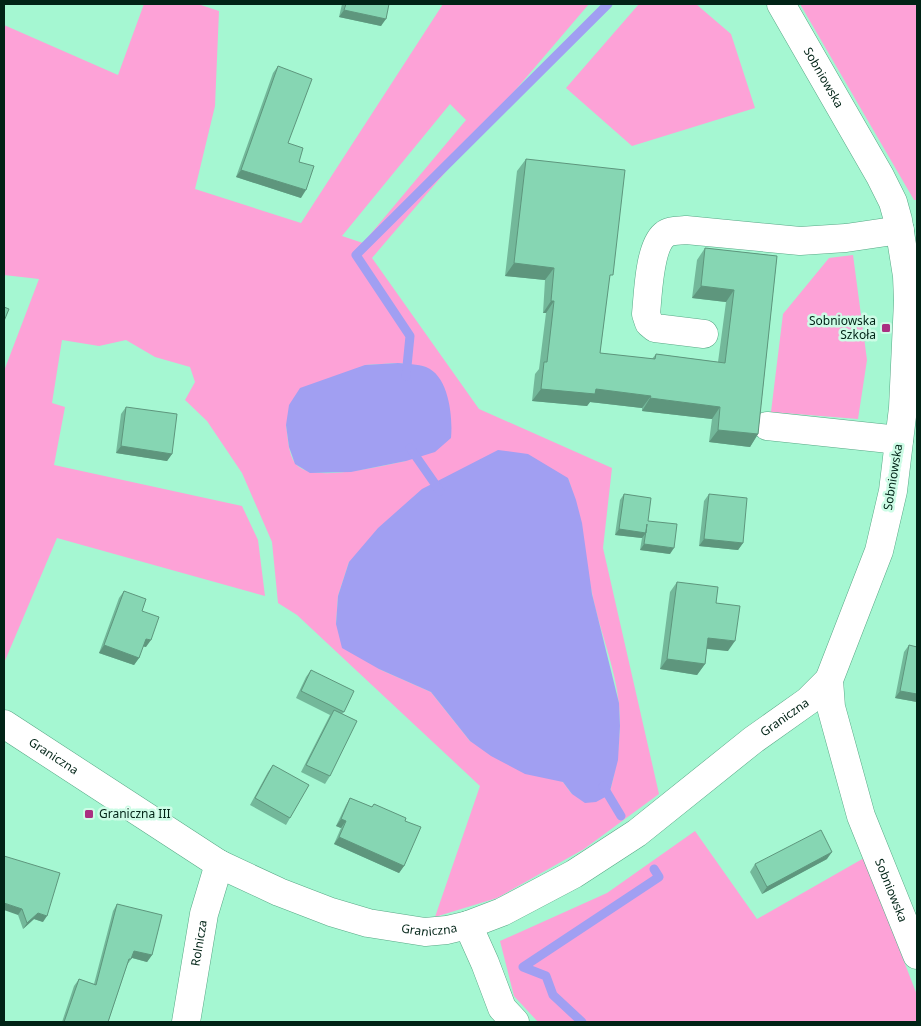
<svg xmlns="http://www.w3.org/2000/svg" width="921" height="1026" viewBox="0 0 921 1026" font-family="'Noto Sans',sans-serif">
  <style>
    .green { fill: #fda2d7; fill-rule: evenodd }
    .water { fill: #a19ff2 }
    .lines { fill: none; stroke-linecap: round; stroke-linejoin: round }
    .stream { stroke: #a19ff2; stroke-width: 9 }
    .minor-casing { stroke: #58a886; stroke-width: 29 }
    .minor { stroke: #fff; stroke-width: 28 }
    .wall { fill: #73b89a }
    .shaded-wall { fill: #5e967d }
    .building { fill: #86d6b3; stroke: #5e967d }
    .poi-dot { fill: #aa2f81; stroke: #cdfce6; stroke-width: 2 }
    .labels { text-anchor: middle; stroke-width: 5; stroke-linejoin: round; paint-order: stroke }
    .street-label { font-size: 12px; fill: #012316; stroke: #cdfce6 }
    .poi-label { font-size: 12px; fill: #012316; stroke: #cdfce6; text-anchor: end }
  </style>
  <rect width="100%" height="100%" fill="#a5f7d2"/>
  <path class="green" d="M 144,4 L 198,4 L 219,11 L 215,106 L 195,189 L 301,223 L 443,4 L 589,4 L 372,258 L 479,409 L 612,468 L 603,548 L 659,794 L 584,849 L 497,898 L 435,917 L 480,786 L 297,615 L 278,603 L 272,542 L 242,473 L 207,421 L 185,400 L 195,382 L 190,367 L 155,357 L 126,340 L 99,346 L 62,340 L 52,403 L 65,407 L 54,465 L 242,506 L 258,540 L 265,596 L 57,538 L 4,663 L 4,371 L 39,279 L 4,275 L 4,25 L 118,75 ZM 450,104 L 466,120 L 363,243 L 342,236 ZM 398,363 L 426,367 L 406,461 C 384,465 310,485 295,463 C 288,453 288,437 286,425 L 365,365 ZM 568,478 C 581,516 584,554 592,593 C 599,629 616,669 619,705 C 622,735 617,766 609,795 L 572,794 L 563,782 L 470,741 L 431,692 L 379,669 L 336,624 L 338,596 L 349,562 Z
    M 639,4 L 696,4 L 731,34 L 755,108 L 632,146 L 566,88 Z
    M 800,4 L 917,4 L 917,200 L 914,200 Z
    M 853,255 L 867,360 L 858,419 L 771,412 L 783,314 L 829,258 Z
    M 695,831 L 757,919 L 864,858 L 917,995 L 917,1022 L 538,1022 L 514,996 L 500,941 L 607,893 Z"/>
  <path class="water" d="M 398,363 C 406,364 418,364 426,367 C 449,376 453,417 451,438 L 435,452 L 406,461 L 351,472 L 310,473 L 295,464 L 289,447 L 286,425 L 289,405 L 300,388 L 365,365 Z
    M 498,450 L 528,454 L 568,478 L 576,500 L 582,523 L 592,594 L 619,703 L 620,726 L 618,760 L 609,795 L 596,802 L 585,803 L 572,794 L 563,782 L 525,774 L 491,756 L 470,741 L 431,692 L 379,669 L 342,648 L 336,624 L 338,596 L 349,562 L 378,528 L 422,489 Z"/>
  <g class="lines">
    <path class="stream" d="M 406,376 L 410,336 L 356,255 L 608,4
      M 410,448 L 440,491
      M 603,786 L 621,816
      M 582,1022 L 553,995 L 546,976 L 523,967 L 659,877 L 654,869"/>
    <g class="minor-casing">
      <g id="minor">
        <path id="s1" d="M 781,4 L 880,176 L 893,202 L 898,220 L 907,276 L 908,301 L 903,408 L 893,491 L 879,551 L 829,680 L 831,707 L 861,816 L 917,955"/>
        <path d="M 704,334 L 655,328 L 649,323 L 646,314 C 648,295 649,248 664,235 C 670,230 678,231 686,230 L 800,241 L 846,238 L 900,230"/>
        <path d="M 767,426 L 899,440"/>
        <path id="s2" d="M 4,724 L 219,864 L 279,892 L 331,912 L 368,923 L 425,932 L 447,930 L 468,925 L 502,912 L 574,874 L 637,833 L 753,740 L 808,701 L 829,680"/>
        <path d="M 468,925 L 485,963 L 502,1008 L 515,1022"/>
        <path id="s3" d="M 186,1022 L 204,914 L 219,864"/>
      </g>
    </g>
    <use href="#minor" class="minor"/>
  </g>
  <path class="wall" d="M 342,4 L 389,4 L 381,26 L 339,17 Z
    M 278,66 L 288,143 L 299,162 L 301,198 L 236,177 L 273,73 Z
    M 526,159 L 609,281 L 600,353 L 652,359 L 656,354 L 718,362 L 726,302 L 692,298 L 697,260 L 705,248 L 777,256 L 758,434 L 750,447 L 709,442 L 712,419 L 642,411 L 642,408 L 590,402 L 587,406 L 532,401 L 535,374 L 539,369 L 546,313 L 543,313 L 545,280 L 505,276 L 517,171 Z
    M 126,407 L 172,454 L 167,461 L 116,453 L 121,414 Z
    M 624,494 L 648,521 L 670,554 L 640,550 L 642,538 L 615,535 L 620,500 Z
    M 709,494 L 743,543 L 738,550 L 699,546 L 704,501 Z
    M 677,582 L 716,603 L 728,651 L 707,649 L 705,664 L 697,675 L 660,669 L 670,592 Z
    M 124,591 L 142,611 L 146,647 L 143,646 L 139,658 L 134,665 L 99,653 L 119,598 Z
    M 909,645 L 917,702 L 895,698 L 904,652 Z
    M 311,670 L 344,712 L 342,714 L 330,776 L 325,784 L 301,772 L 330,715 L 296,698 L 306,677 Z
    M 273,765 L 290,818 L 286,825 L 250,805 L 268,772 Z
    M 350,798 L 372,807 L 374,804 L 405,821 L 404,866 L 399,873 L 334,844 L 341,828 L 336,826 L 346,805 Z
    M 4,856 L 43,922 L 34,919 L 23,929 L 18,915 Z
    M 827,859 L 762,894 L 750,872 L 755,864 Z
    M 117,904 L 152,955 L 147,962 L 132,958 L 127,965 L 108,1022 L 62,1022 L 74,986 L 79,979 L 94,984 L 113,911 Z"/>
  <path class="shaded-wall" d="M 344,10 L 386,19 L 381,26 L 339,17 Z
    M 241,170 L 306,190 L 301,198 L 236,177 Z
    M 514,263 L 554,268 L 545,280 L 505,276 Z
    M 701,286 L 734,290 L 726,302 L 692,298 Z
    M 551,301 L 554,301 L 546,313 L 543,313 Z
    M 541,389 L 596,389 L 651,396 L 642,408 L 590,402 L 587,406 L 532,401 Z
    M 650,398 L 720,407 L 712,419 L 642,411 Z
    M 718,430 L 758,434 L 750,447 L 709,442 Z
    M 121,446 L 172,454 L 167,461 L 116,453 Z
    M 619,529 L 646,533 L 642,538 L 615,535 Z
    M 704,539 L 743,543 L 738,550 L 699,546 Z
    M 644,544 L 674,548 L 670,554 L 640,550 Z
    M 708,638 L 735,641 L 728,651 L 701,648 Z
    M 146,639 L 151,640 L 146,647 L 141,646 Z
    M 104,645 L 139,658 L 134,665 L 99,653 Z
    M 667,659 L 705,664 L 697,675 L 660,669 Z
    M 900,691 L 917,694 L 917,702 L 895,698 Z
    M 341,819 L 346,821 L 341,828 L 336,826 Z
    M 339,837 L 404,866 L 399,873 L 334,844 Z
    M 832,852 L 827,859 L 762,894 L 767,887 Z
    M 4,903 L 22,909 L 18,915 L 4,910 Z
    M 38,913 L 47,916 L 43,922 L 34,919 L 23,929 L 27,923 Z
    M 134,951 L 152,955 L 147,962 L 129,957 Z"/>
  <path class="building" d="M 346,4 L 389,4 L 386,19 L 344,10 Z
    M 278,66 L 312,79 L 288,143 L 303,148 L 299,162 L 314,166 L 306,190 L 241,170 Z
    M 526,159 L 625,170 L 613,275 L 610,275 L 600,353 L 655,359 L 656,354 L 725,363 L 734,290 L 701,286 L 705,248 L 777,256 L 758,434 L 718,430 L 720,407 L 650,398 L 651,396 L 596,389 L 595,394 L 541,389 L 544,362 L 547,362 L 554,301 L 551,301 L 554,268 L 514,263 Z
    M 4,307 L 9,309 L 4,321 Z
    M 126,407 L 177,414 L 172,454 L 121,446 Z
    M 624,494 L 651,498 L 648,521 L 677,524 L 674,548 L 644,544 L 647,524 L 646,533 L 619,529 Z
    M 709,494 L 747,498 L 743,543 L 704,539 Z
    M 677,582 L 718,587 L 716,603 L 740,606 L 735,641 L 708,638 L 705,664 L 667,659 Z
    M 124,591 L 146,599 L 142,611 L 159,617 L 151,640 L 146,639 L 139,658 L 104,645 Z
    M 909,645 L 917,647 L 917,694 L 900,691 Z
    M 311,670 L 354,691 L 344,712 L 301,691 Z
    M 334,710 L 357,721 L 330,776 L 306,765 Z
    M 273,765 L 309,785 L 290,818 L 255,798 Z
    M 350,798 L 372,807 L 374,804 L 406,818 L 405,821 L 421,827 L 404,866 L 339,837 L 346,821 L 341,819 Z
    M 821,830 L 832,852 L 767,887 L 755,864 Z
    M 4,856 L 60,873 L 47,916 L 38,913 L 27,923 L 22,909 L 4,903 Z
    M 117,904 L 162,915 L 152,955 L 134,951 L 131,959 L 129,959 L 108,1022 L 64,1022 L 79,979 L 96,985 Z"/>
  <g class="poi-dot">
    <rect x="881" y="323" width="10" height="10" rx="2.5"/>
    <rect x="84" y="809" width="10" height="10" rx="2.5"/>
  </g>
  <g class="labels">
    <g class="street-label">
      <text dy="4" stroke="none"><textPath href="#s1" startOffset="85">Sobniowska</textPath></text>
      <text transform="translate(893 477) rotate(-81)" y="4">Sobniowska</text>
      <text dy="4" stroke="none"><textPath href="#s2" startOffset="899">Graniczna</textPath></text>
      <text dy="4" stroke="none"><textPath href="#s2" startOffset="59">Graniczna</textPath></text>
      <text dy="4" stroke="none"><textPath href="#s1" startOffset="939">Sobniowska</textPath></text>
      <text dy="4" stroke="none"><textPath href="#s2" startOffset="479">Graniczna</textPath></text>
      <text dy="4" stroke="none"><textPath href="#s3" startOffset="80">Rolnicza</textPath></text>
    </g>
    <g class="poi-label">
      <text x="876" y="325">Sobniowska<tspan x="876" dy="14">Szkoła</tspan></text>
      <text x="99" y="818" text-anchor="start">Graniczna III</text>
    </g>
  </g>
  <rect width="921" height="1026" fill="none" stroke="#012316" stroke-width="10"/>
</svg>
